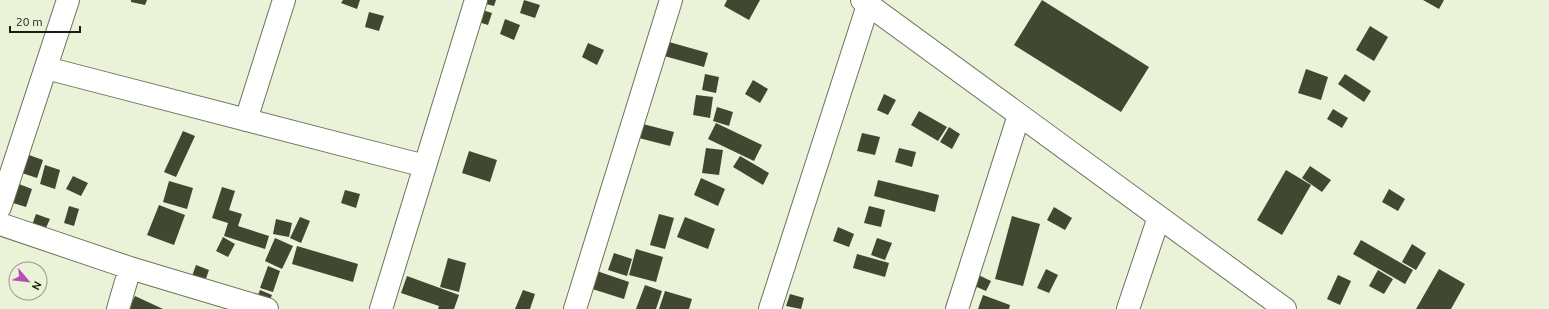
<svg xmlns="http://www.w3.org/2000/svg" width="1549" height="309" viewBox="0 0 1549 309" font-family="Ubuntu,sans-serif">
  <style>
    .building { fill: #414731 }
    .lines { fill: none; stroke-linecap: round; stroke-linejoin: round }
    .minor-casing { stroke: #6c735c; stroke-width: 24 }
    .minor { stroke: #fff; stroke-width: 22 }
  </style>
  <rect width="100%" height="100%" fill="#eaf2d7"/>
  <path class="building" d="M 131,0 L 147,0 L 145,5 L 131,2 Z
    M 343,0 L 360,0 L 357,9 L 341,3 Z
    M 479,0 L 496,0 L 494,6 L 478,2 Z
    M 524,0 L 540,5 L 535,18 L 520,13 Z
    M 727,0 L 760,0 L 749,20 L 724,6 Z
    M 1042,0 L 1149,67 L 1121,112 L 1014,45 Z
    M 1423,0 L 1444,0 L 1439,9 Z
    M 476,8 L 492,13 L 488,25 L 472,20 Z
    M 369,12 L 384,16 L 379,31 L 365,27 Z
    M 505,19 L 520,25 L 514,40 L 500,34 Z
    M 1370,26 L 1388,37 L 1374,61 L 1356,50 Z
    M 662,40 L 708,53 L 704,67 L 657,54 Z
    M 588,43 L 604,50 L 597,65 L 582,57 Z
    M 1306,69 L 1328,77 L 1321,100 L 1298,93 Z
    M 705,74 L 719,77 L 716,93 L 702,90 Z
    M 1345,74 L 1371,91 L 1364,102 L 1338,84 Z
    M 753,80 L 768,89 L 760,103 L 745,94 Z
    M 884,94 L 896,100 L 888,115 L 877,110 Z
    M 696,95 L 713,97 L 710,118 L 693,115 Z
    M 717,107 L 733,112 L 729,126 L 713,121 Z
    M 1333,109 L 1348,118 L 1342,128 L 1327,119 Z
    M 919,111 L 947,127 L 938,141 L 911,125 Z
    M 639,123 L 674,132 L 670,146 L 635,137 Z
    M 716,123 L 762,145 L 754,161 L 708,139 Z
    M 949,127 L 960,134 L 952,149 L 940,142 Z
    M 183,131 L 195,136 L 176,177 L 164,172 Z
    M 862,133 L 880,137 L 875,155 L 857,151 Z
    M 706,148 L 723,150 L 719,175 L 702,173 Z
    M 899,148 L 916,152 L 912,167 L 895,162 Z
    M 469,151 L 497,160 L 490,182 L 462,173 Z
    M 29,155 L 43,160 L 37,178 L 22,173 Z
    M 740,156 L 769,173 L 763,185 L 733,167 Z
    M 45,165 L 60,170 L 55,189 L 40,184 Z
    M 1310,166 L 1331,180 L 1322,192 L 1302,178 Z
    M 1286,170 L 1311,185 L 1282,235 L 1257,220 Z
    M 73,176 L 88,183 L 81,196 L 66,189 Z
    M 701,178 L 725,189 L 718,206 L 694,195 Z
    M 878,180 L 939,195 L 935,212 L 874,196 Z
    M 169,181 L 193,188 L 187,209 L 163,202 Z
    M 19,184 L 32,189 L 26,207 L 13,203 Z
    M 222,187 L 235,191 L 229,210 L 242,214 L 238,226 L 269,236 L 265,249 L 224,236 L 228,223 L 212,218 Z
    M 1389,189 L 1405,199 L 1398,211 L 1382,202 Z
    M 345,190 L 360,194 L 356,208 L 341,203 Z
    M 159,205 L 185,215 L 174,245 L 147,235 Z
    M 69,206 L 79,209 L 74,226 L 64,223 Z
    M 869,206 L 885,210 L 881,227 L 864,223 Z
    M 1054,207 L 1072,218 L 1065,230 L 1047,220 Z
    M 36,214 L 50,219 L 45,230 L 32,225 Z
    M 659,214 L 674,218 L 665,249 L 650,245 Z
    M 1012,216 L 1040,224 L 1023,286 L 995,279 Z
    M 300,217 L 310,221 L 301,243 L 290,238 Z
    M 685,217 L 715,229 L 708,249 L 677,237 Z
    M 276,219 L 292,223 L 289,237 L 273,234 Z
    M 838,227 L 854,234 L 849,247 L 833,241 Z
    M 223,237 L 235,244 L 228,257 L 216,251 Z
    M 275,238 L 293,246 L 282,269 L 265,261 Z
    M 877,238 L 892,243 L 885,260 L 871,255 Z
    M 1361,240 L 1413,270 L 1405,284 L 1353,254 Z
    M 1412,244 L 1426,253 L 1416,270 L 1402,262 Z
    M 297,246 L 358,264 L 353,282 L 292,264 Z
    M 636,249 L 663,257 L 656,282 L 629,275 Z
    M 614,253 L 632,259 L 627,276 L 608,270 Z
    M 857,254 L 889,263 L 885,277 L 853,268 Z
    M 448,258 L 466,263 L 459,292 L 440,287 Z
    M 196,265 L 209,270 L 204,284 L 191,279 Z
    M 268,266 L 280,271 L 273,292 L 260,288 Z
    M 1046,269 L 1058,275 L 1049,293 L 1037,288 Z
    M 1439,269 L 1465,284 L 1451,309 L 1416,309 Z
    M 594,270 L 629,282 L 624,299 L 589,288 Z
    M 968,270 L 991,281 L 986,291 L 977,287 L 967,309 Z
    M 1378,270 L 1393,279 L 1384,294 L 1369,286 Z
    M 1338,275 L 1351,281 L 1340,305 L 1327,299 Z
    M 407,276 L 459,295 L 454,309 L 438,309 L 439,306 L 401,293 Z
    M 645,285 L 662,291 L 656,309 L 636,309 Z
    M 260,290 L 272,295 L 266,309 L 254,305 Z
    M 523,290 L 535,294 L 530,309 L 515,309 Z
    M 665,291 L 692,299 L 689,309 L 659,309 Z
    M 790,294 L 804,298 L 801,309 L 786,306 Z
    M 983,295 L 1010,305 L 1009,309 L 978,309 Z
    M 135,296 L 163,309 L 129,309 Z"/>
  <g class="lines">
    <g class="minor-casing">
      <path id="minor" d="M 862,0 L 1285,309
        M 46,68 L 425,166
        M 246,120 L 284,0
        M 0,207 L 68,0
        M 0,224 L 130,268 L 267,309
        M 118,309 L 130,268
        M 381,309 L 476,0
        M 575,309 L 671,0
        M 770,309 L 868,5
        M 957,309 L 1019,115
        M 1128,309 L 1159,217"/>
    </g>
    <use href="#minor" class="minor"/>
  </g>
  <g transform="translate(28 281) rotate(118)"><circle r="19" fill="#eaf2d7" stroke="#979d89"/>
  <path d="M0-3L7 15L0 10L-7 15Z" fill="#b84fb1"/>
  <text y="-6" font-size="11" font-weight="bold" text-anchor="middle" fill="#1b1d14">N</text>
  </g>
  <path d="M10 26v6h70v-6" fill="none" stroke="#1b1d14" stroke-width="2"/>
  <text x="16" y="26" font-size="12" fill="#1b1d14" stroke="#eaf2d7" stroke-width="3" paint-order="stroke">20 m</text>
</svg>
